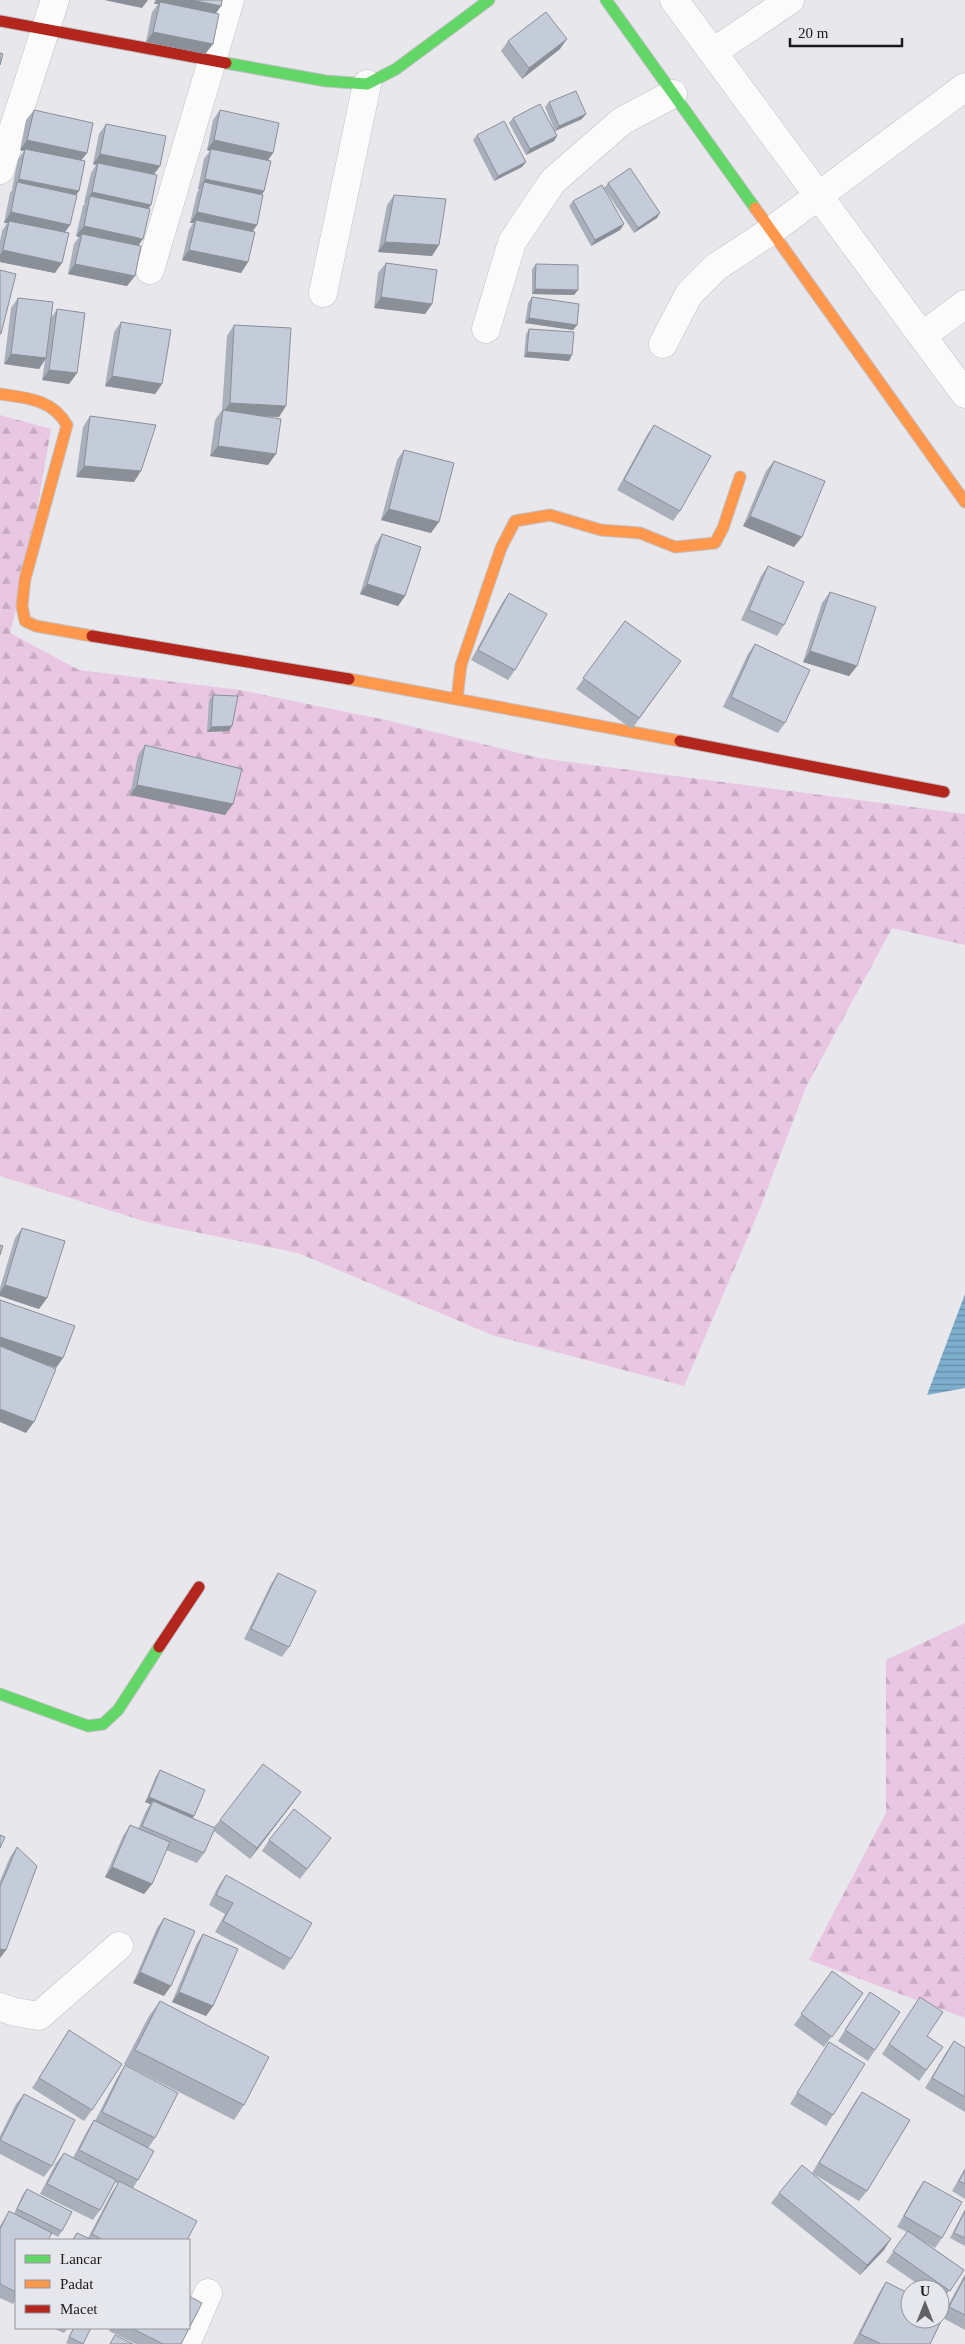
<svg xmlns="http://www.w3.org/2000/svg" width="965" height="2344" viewBox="0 0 965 2344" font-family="Georgia,serif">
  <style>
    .forest { fill: url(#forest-firs) }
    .water { fill: url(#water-rules) }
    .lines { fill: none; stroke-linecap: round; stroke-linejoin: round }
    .street-casing { stroke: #c2c2c6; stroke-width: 29 }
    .fast-casing { stroke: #c2c2c6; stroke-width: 13 }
    .slow-casing { stroke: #c2c2c6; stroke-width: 13 }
    .jam-casing { stroke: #c2c2c6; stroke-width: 13 }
    .street { stroke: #fbfbfc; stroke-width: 28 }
    .fast { stroke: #63d668; stroke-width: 11 }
    .slow { stroke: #ff974d; stroke-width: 11 }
    .jam { stroke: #b3261e; stroke-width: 11 }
    .wall { fill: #a9afbb }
    .shaded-wall { fill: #8a8f98 }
    .building { fill: #c5ccd9; stroke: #8a8f98 }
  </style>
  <defs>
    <pattern id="forest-firs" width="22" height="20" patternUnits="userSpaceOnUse" patternTransform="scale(1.25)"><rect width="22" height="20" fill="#e9c6e2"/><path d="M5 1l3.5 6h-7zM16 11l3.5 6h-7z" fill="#c7aac1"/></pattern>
    <pattern id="water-rules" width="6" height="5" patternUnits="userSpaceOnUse" patternTransform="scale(1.25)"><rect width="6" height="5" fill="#7daece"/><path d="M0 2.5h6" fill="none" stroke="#668da6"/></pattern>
  </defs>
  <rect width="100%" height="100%" fill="#e7e7ec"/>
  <path class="forest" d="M 0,415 L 51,429 L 28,561 L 10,633 L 79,670 L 240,690 L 386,720 L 539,758 L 965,814 L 965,945 L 892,928 L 806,1087 L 759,1211 L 684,1386 L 492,1335 L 298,1253 L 147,1222 L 0,1176 Z
    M 965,1623 L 965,2018 L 809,1960 L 886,1813 L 886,1660 Z"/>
  <path class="water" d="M 965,1294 L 965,1388 L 927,1395 Z"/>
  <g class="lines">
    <g class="street-casing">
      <path id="street" d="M 674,0 L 965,394
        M 713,52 L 790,0
        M 0,170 L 55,0
        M 150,270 L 230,0
        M 323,293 L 367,84
        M 486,329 L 512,242 L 553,181 L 622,121 L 673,94
        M 922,336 L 965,304
        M 663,344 L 689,294 L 716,267 L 771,231 L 965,87
        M 0,2007 L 15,2012 L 39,2016 L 119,1946
        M 186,2344 L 208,2293"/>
    </g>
    <g class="fast-casing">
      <path id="fast" d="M 606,0 L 755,208
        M 226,63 L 326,81 L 367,84 L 396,69 L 489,0
        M 0,1694 L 88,1726 L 103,1724 L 118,1710 L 159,1647"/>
    </g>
    <g class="slow-casing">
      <path id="slow" d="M 755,208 L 965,502
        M 0,394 C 27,398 52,399 67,425 L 25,579 L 22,606 L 25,621 L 36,626 L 92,636
        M 349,679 L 680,741
        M 457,698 L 461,665 L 501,548 L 515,521 L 550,515 L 601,530 L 640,533 L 675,547 L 715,543 L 723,528 L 740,477"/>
    </g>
    <g class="jam-casing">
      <path id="jam" d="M 0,21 L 226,63
        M 92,636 L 349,679
        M 680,741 L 944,792
        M 159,1647 L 199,1587"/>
    </g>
    <use href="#street" class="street"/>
    <use href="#fast" class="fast"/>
    <use href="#slow" class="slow"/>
    <use href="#jam" class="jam"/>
  </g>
  <path class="wall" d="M 155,0 L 222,0 L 221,6 L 216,13 L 213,44 L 205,54 L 146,42 L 152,12 L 158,4 L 154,4 Z
    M 508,41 L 560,49 L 522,79 L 501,51 Z
    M 549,102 L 582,119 L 555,131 L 557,136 L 554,141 L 526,155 L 509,123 L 513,118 L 555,131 L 545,107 Z
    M 34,110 L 87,153 L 81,160 L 70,225 L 65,232 L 55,273 L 0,262 L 0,241 L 2,231 L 7,223 L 4,223 L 10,193 L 13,189 L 12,189 L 18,159 L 24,151 L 20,150 L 26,120 Z
    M 220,110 L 273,153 L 268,160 L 264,191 L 262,195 L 257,225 L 252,232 L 248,262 L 241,273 L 182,260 L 189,230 L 193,223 L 190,223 L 197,193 L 199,189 L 198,189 L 204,159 L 210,151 L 207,150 L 213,120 Z
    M 106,124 L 160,166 L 154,174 L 151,205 L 148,208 L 127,286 L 68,274 L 74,244 L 79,237 L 76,236 L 83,206 L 85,203 L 84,203 L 91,173 L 96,165 L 93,164 L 99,134 Z
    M 477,135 L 526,162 L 522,167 L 494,181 L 473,140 Z
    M 608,183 L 657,218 L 634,233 L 604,188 Z
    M 394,195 L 432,256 L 378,252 L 387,205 Z
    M 573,201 L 624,224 L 620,230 L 591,246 L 569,206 Z
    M 386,263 L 432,304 L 425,314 L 374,308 L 378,273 Z
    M 536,264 L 578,290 L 574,295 L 532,294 L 532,269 Z
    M 532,297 L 577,325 L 573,330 L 525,323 L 528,303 Z
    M 18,298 L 51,318 L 57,309 L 77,373 L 69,384 L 42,380 L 45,360 L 39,369 L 4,364 L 11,308 Z
    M 121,322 L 162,384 L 155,394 L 105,386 L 114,332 Z
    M 234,325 L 279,417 L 259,416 L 268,465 L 210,456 L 215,420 L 222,410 L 227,336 Z
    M 529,329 L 569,361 L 524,357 L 526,334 Z
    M 90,416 L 134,482 L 76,477 L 83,427 Z
    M 654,425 L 680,511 L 673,521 L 617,490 L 647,435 Z
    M 404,450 L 431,533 L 381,520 L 397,460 Z
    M 774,461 L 794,547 L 743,526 L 766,471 Z
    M 382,534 L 405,596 L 398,606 L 360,594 L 375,545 Z
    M 768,566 L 784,625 L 777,636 L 741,620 L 761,576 Z
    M 830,592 L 857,666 L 849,676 L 803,662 L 822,603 Z
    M 509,593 L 515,670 L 508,680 L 471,660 L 502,603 Z
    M 625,621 L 681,661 L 632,729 L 576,689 Z
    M 755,644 L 785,723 L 778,733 L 723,707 L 748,654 Z
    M 213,695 L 232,726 L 229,731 L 207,732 L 209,700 Z
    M 145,745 L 225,815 L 130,795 L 138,755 Z
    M 22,1228 L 47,1298 L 39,1309 L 0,1296 L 0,1288 L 15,1238 Z
    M 278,1573 L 289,1647 L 282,1657 L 244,1639 L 271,1584 Z
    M 160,1770 L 192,1818 L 214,1827 L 220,1820 L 301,1792 L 250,1859 L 214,1831 L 204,1853 L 197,1863 L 166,1850 L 152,1884 L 144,1894 L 105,1877 L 123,1836 L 130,1825 L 138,1829 L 146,1811 L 150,1804 L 145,1802 L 156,1776 Z
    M 331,1838 L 300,1879 L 262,1851 L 269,1840 Z
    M 17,1847 L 6,1950 L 0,1958 L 0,1881 L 10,1857 Z
    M 226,1875 L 291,1959 L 284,1970 L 215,1932 L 225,1914 L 209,1905 L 219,1885 Z
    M 164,1918 L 164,1996 L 133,1983 L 157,1928 Z
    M 203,1934 L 213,2006 L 206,2016 L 172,2002 L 196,1945 Z
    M 832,1971 L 863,1993 L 824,2047 L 794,2025 Z
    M 870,1992 L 875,2050 L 868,2061 L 838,2041 Z
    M 920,1997 L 927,2036 L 943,2047 L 919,2081 L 882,2054 Z
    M 160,2001 L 244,2105 L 234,2120 L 124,2064 L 149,2016 Z
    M 69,2030 L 92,2110 L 84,2121 L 32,2088 Z
    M 954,2041 L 965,2048 L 965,2112 L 925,2088 L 947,2051 Z
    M 829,2042 L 833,2115 L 826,2126 L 790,2104 Z
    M 125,2065 L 155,2138 L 148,2148 L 138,2180 L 133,2188 L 187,2240 L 72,2240 L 77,2233 L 88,2238 L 112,2192 L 118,2184 L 115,2182 L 100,2210 L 93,2220 L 40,2194 L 56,2163 L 64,2153 L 73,2158 L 87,2131 L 94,2120 L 95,2121 L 118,2076 Z
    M 862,2092 L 867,2191 L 859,2201 L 812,2173 L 855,2102 Z
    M 24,2094 L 52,2166 L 44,2177 L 0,2154 L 0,2136 L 16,2104 Z
    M 965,2168 L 965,2199 L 952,2191 Z
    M 924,2181 L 942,2238 L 935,2248 L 925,2242 L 964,2270 L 942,2301 L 940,2299 L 940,2289 L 925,2289 L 886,2262 L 907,2232 L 897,2227 L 917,2191 Z
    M 27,2189 L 62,2231 L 58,2237 L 51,2233 L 16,2240 L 16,2299 L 13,2304 L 0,2298 L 0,2226 L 9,2211 L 14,2214 L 23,2194 Z
    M 779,2193 L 884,2250 L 860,2275 L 771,2203 Z
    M 965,2209 L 965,2246 L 950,2238 Z
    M 965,2274 L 965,2330 L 943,2318 L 930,2344 L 853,2344 L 879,2293 L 886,2282 L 945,2311 Z
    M 53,2328 L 68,2328 L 64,2333 Z
    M 73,2328 L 91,2328 L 82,2344 L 69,2344 L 66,2343 Z
    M 111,2328 L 189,2328 L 181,2344 L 136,2344 L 109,2331 Z"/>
  <path class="shaded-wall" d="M 104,0 L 148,0 L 142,8 Z
    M 157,0 L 192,0 L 221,6 L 214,16 L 160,2 L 158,4 L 154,4 Z
    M 153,32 L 213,44 L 205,54 L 146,42 Z
    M 567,39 L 560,49 L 522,79 L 529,68 Z
    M 586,114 L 582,119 L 555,131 L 559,126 Z
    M 557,136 L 554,141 L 526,155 L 530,149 Z
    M 27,140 L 87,153 L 79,163 L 25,149 L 24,151 L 20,150 Z
    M 214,140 L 273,153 L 266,163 L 211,149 L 210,151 L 207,150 Z
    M 100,154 L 160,166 L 152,177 L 98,163 L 96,165 L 93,164 Z
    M 526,162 L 522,167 L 494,181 L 498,176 Z
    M 19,179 L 79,191 L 71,202 L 17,182 L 12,189 Z
    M 205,179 L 264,191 L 257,202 L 204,182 L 199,189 L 198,189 Z
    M 92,192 L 151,205 L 144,215 L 90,196 L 84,203 Z
    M 11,212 L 70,225 L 63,235 L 9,221 L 7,223 L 4,223 Z
    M 197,212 L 257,225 L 250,235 L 196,220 L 193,223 L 190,223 Z
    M 660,213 L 657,218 L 634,233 L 638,228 Z
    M 624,224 L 620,230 L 591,246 L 595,240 Z
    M 84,226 L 143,239 L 136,249 L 82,234 L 79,237 L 76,236 Z
    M 385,242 L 439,245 L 432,256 L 378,252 Z
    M 3,250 L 62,263 L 55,273 L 0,262 L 0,255 Z
    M 189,250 L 248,262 L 241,273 L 182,260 Z
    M 75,264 L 135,276 L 127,286 L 68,274 Z
    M 535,289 L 578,290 L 574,295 L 532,294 Z
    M 381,297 L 432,304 L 425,314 L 374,308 Z
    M 529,318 L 577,325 L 573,330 L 525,323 Z
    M 527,352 L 572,355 L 569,361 L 524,357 Z
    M 11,354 L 46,358 L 39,369 L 4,364 Z
    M 49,370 L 77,373 L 69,384 L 42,380 Z
    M 112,376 L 162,384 L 155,394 L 105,386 Z
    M 230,403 L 286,406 L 279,417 L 222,414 Z
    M 218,446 L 276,454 L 268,465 L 210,456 Z
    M 84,466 L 141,471 L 134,482 L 76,477 Z
    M 389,509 L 439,522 L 431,533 L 381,520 Z
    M 750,516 L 802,537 L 794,547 L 743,526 Z
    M 367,584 L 405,596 L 398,606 L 360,594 Z
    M 810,651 L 857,666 L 849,676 L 803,662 Z
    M 232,726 L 229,731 L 207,732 L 211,727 Z
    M 137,785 L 233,804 L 225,815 L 130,795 Z
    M 5,1285 L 47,1298 L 39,1309 L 0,1296 L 0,1292 Z
    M 0,1337 L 63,1358 L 56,1368 L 0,1349 Z
    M 0,1409 L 34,1422 L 26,1433 L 0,1422 Z
    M 301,1792 L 293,1803 L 250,1859 L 257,1848 Z
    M 149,1797 L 194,1816 L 190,1821 L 153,1801 L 150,1804 L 145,1802 Z
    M 112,1867 L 152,1884 L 144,1894 L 105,1877 Z
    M 0,1949 L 6,1950 L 0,1958 Z
    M 140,1972 L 171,1986 L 164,1996 L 133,1983 Z
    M 179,1992 L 213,2006 L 206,2016 L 172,2002 Z
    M 891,2239 L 884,2250 L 860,2275 L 867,2265 Z"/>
  <path class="building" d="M 192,0 L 222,0 L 221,6 Z
    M 160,2 L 219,14 L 213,44 L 153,32 Z
    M 546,12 L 567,39 L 529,68 L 508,41 Z
    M 0,53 L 3,54 L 0,65 Z
    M 576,91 L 586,114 L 559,126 L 549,102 Z
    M 540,104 L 557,136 L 530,149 L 513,118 Z
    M 34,110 L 93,123 L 87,153 L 27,140 Z
    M 220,110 L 279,123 L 273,153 L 214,140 Z
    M 504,121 L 526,162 L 498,176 L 477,135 Z
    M 106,124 L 166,136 L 160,166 L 100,154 Z
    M 25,149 L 85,161 L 79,191 L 19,179 Z
    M 211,149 L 271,161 L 264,191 L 205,179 Z
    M 98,163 L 157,175 L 151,205 L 92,192 Z
    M 630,168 L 660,213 L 638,228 L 608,183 Z
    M 17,182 L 77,195 L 70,225 L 11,212 Z
    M 204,182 L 263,195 L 257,225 L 197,212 Z
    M 602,185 L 624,224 L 595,240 L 573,201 Z
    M 394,195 L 446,199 L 439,245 L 385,242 Z
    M 90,196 L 150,209 L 143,239 L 84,226 Z
    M 196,220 L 255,232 L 248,262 L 189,250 Z
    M 9,221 L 69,233 L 62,263 L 3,250 Z
    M 82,234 L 141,246 L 135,276 L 75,264 Z
    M 386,263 L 437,270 L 432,304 L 381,297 Z
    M 536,264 L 578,265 L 578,290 L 535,289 Z
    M 0,270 L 16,274 L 1,334 L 0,334 Z
    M 532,297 L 579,304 L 577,325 L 529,318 Z
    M 18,298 L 53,302 L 46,358 L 11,354 Z
    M 57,309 L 85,313 L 77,373 L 49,370 Z
    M 121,322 L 171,330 L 162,384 L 112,376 Z
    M 234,325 L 291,328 L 286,406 L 230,403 Z
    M 529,329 L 574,332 L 572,355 L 527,352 Z
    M 223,410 L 281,419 L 276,454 L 218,446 Z
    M 90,416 L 156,425 L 141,471 L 84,466 Z
    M 654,425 L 711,456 L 680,511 L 624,480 Z
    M 404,450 L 454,463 L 439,522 L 389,509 Z
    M 774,461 L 825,481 L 802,537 L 750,516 Z
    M 382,534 L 421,547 L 405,596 L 367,584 Z
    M 768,566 L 804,582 L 784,625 L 749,610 Z
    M 830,592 L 876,607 L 857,666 L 810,651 Z
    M 509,593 L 547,614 L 515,670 L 478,650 Z
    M 625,621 L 681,661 L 639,718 L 583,678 Z
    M 755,644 L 810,670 L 785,723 L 731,697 Z
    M 213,695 L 238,696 L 232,726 L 211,727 Z
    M 145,745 L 242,769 L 233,804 L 137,785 Z
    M 22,1228 L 65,1241 L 47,1298 L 5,1285 Z
    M 0,1245 L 3,1246 L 0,1255 Z
    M 0,1300 L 75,1326 L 63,1358 L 0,1337 Z
    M 0,1346 L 56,1369 L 34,1422 L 0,1409 Z
    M 278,1573 L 316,1591 L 289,1647 L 251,1629 Z
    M 263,1764 L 301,1792 L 257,1848 L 220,1820 Z
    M 160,1770 L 205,1790 L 194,1816 L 149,1797 Z
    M 153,1801 L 215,1828 L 204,1853 L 142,1826 Z
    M 294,1809 L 331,1838 L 307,1869 L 269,1840 Z
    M 130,1825 L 170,1842 L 152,1884 L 112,1867 Z
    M 0,1835 L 5,1837 L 0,1848 Z
    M 17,1847 L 37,1866 L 6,1950 L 0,1949 L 0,1887 Z
    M 226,1875 L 312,1923 L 291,1959 L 223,1921 L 233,1903 L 216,1895 Z
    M 164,1918 L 195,1931 L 171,1986 L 140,1972 Z
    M 203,1934 L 238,1949 L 213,2006 L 179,1992 Z
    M 832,1971 L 863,1993 L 832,2037 L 801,2014 Z
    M 870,1992 L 900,2012 L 875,2050 L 845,2030 Z
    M 920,1997 L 943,2012 L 927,2036 L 943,2047 L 926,2070 L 889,2044 Z
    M 160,2001 L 269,2057 L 244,2105 L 135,2050 Z
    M 69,2030 L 122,2064 L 92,2110 L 39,2078 Z
    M 954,2041 L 965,2048 L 965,2097 L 932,2078 Z
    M 829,2042 L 865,2064 L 833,2115 L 797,2093 Z
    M 125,2065 L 178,2093 L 155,2138 L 102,2112 Z
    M 862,2092 L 910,2120 L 867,2191 L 819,2163 Z
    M 24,2094 L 75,2120 L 52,2166 L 0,2140 Z
    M 94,2120 L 154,2151 L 138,2180 L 79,2150 Z
    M 64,2153 L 116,2180 L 100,2210 L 47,2184 Z
    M 802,2165 L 891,2239 L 867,2265 L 779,2193 Z
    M 965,2170 L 965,2184 L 959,2181 Z
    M 119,2181 L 197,2221 L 187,2240 L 103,2240 L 92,2234 Z
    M 924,2181 L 962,2202 L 942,2238 L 904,2216 Z
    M 27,2189 L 72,2212 L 62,2231 L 17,2209 Z
    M 9,2211 L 52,2233 L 48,2240 L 16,2240 L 16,2292 L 0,2284 L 0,2229 Z
    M 965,2211 L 965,2238 L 954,2233 Z
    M 908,2231 L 964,2270 L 950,2291 L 893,2251 Z
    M 77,2233 L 92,2240 L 73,2240 Z
    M 965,2277 L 965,2315 L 949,2307 Z
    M 886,2282 L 910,2294 L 910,2319 L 940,2319 L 940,2308 L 946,2311 L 930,2344 L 881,2344 L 860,2334 Z
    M 189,2296 L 202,2303 L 181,2344 L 163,2344 L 131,2328 L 189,2328 Z
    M 74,2328 L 91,2328 L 83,2344 L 69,2337 Z
    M 115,2335 L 133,2344 L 110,2344 Z"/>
  <rect x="15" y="2239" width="175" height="90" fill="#e6e6ed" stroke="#949499"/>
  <rect x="25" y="2255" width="25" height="8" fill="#63d668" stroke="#949499"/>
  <text x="60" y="2264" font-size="15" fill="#1a1a1c">Lancar</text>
  <rect x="25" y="2280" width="25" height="8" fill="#ff974d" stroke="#949499"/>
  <text x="60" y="2289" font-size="15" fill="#1a1a1c">Padat</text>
  <rect x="25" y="2305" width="25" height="8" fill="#b3261e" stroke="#949499"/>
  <text x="60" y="2314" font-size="15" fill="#1a1a1c">Macet</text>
  <g transform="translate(925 2304)"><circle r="24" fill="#e6e6ed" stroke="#949499"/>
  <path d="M0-4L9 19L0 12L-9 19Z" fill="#626265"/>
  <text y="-8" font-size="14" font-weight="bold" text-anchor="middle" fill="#1a1a1c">U</text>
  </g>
  <path d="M790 38v8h112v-8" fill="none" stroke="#1a1a1c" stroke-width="2.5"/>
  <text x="798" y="38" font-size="15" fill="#1a1a1c" stroke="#e6e6ed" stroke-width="4" paint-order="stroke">20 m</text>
</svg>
